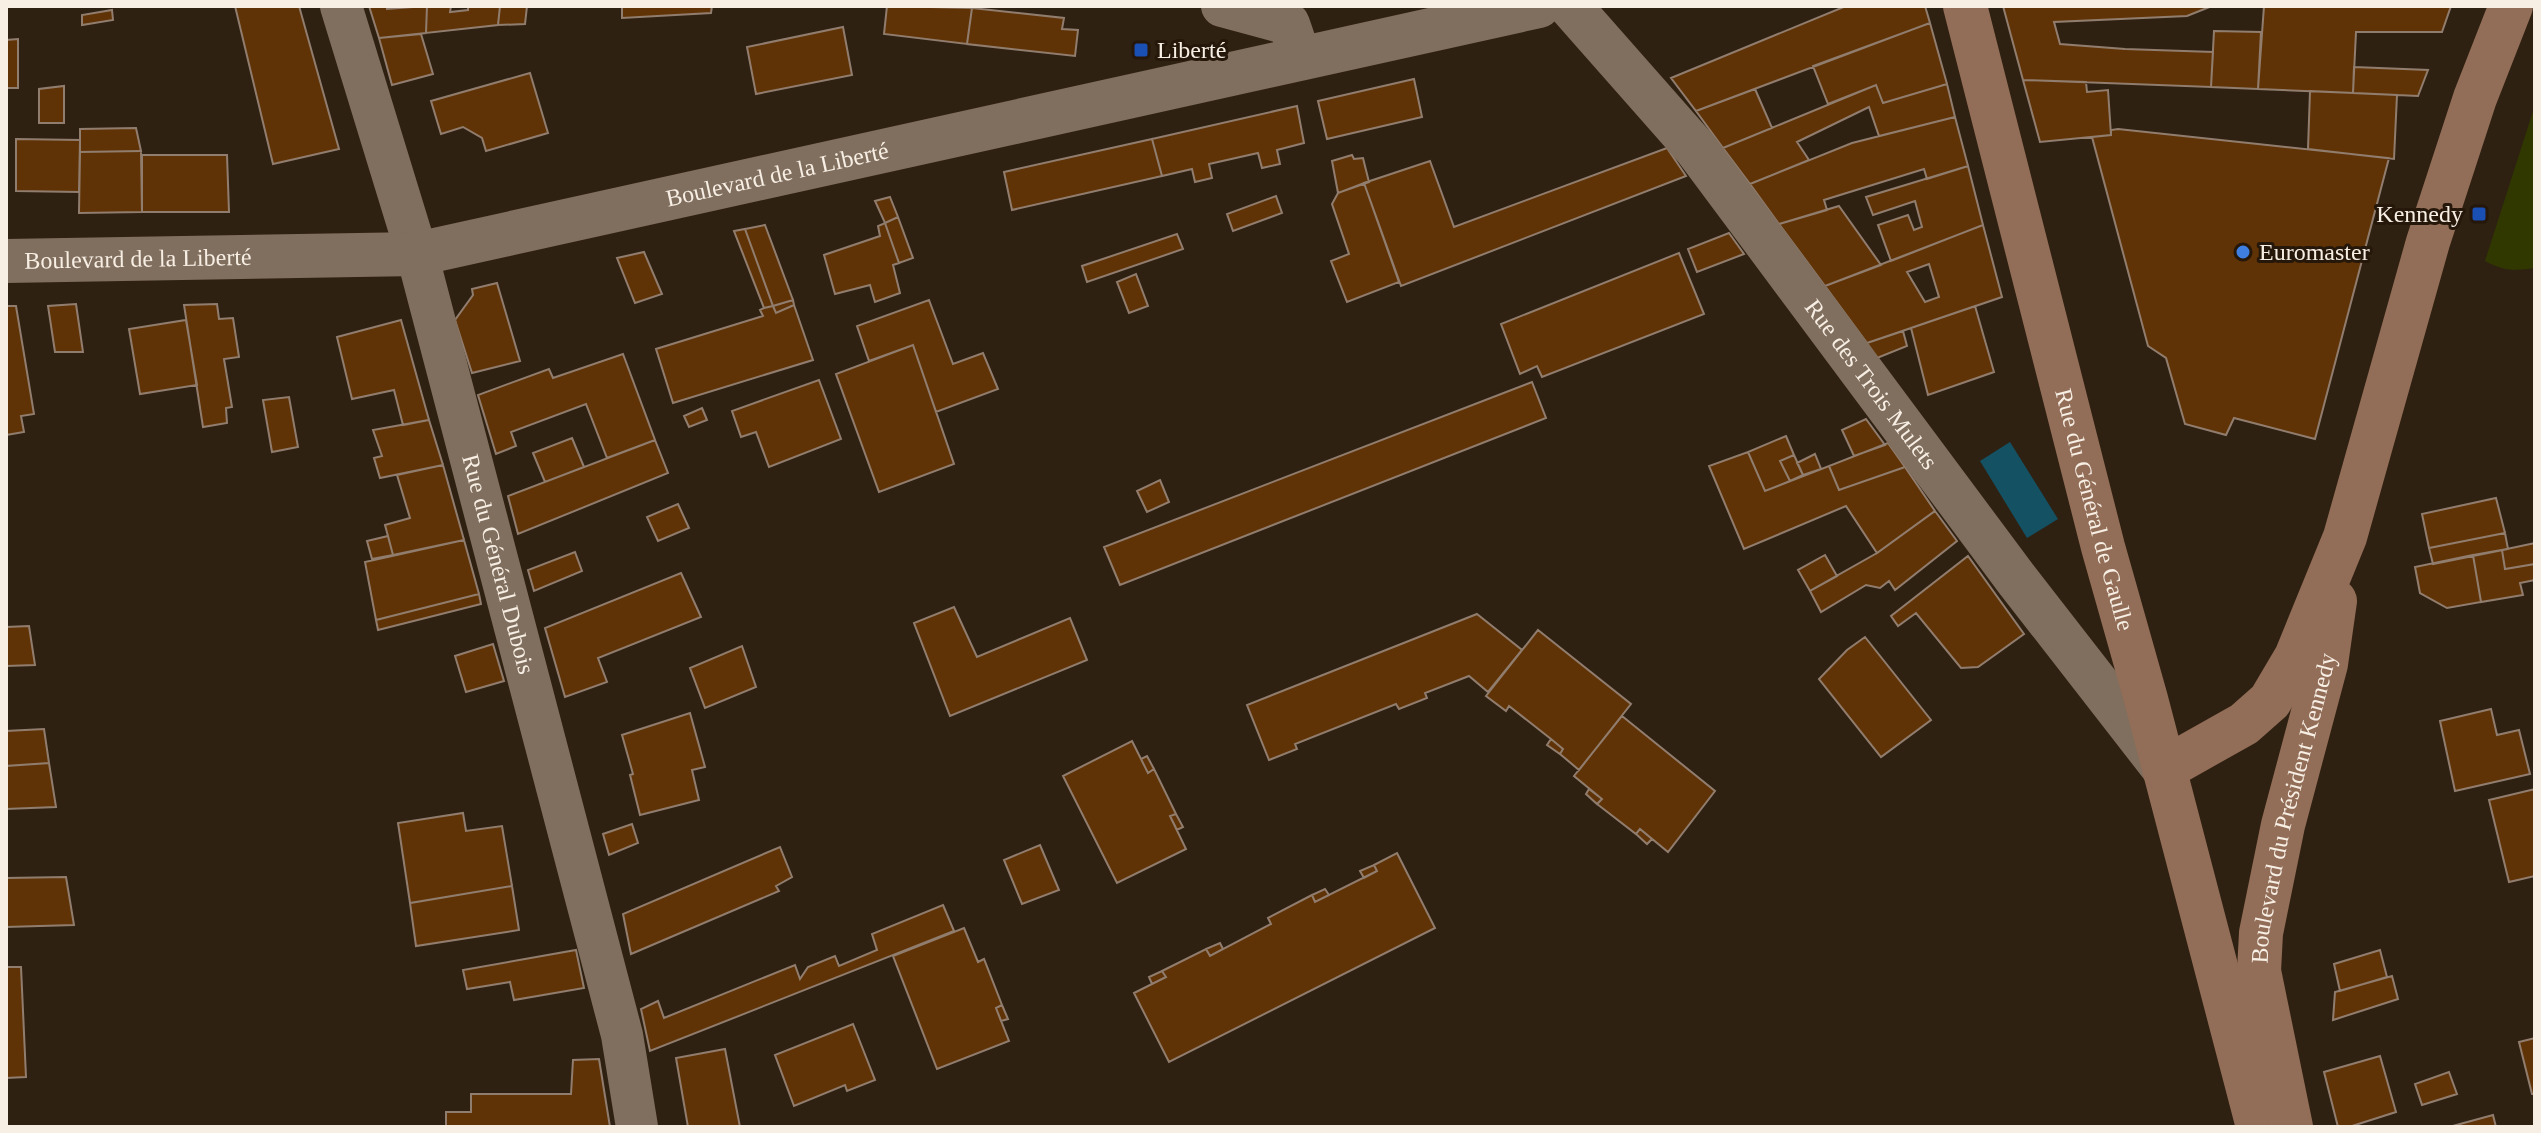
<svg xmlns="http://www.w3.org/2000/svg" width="2541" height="1133" viewBox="0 0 2541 1133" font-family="Georgia,serif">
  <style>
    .green { fill: #303800 }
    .water { fill: #135163 }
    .building { fill: #603306; stroke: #917d6e; stroke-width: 2; fill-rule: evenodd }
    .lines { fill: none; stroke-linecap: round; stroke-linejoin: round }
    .minor { stroke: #806f5e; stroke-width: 42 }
    .tertiary { stroke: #806f5e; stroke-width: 44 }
    .secondary { stroke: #926d57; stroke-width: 44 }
    .transit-dot { fill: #1a4fb4; stroke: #251709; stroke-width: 3 }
    .shop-dot { fill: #3f7fe0; stroke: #251709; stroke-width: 3 }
    .labels { text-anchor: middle; stroke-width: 6; stroke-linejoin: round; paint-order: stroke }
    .poi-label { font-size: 24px; fill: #f7eee4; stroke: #251709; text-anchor: start }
    .street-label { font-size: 24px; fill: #f7eee4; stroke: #251709 }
  </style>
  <rect width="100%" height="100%" fill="#2f2112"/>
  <path class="green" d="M 2535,105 L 2535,268 C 2515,271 2503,271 2485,261 Z"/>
  <path class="water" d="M 2010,442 L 2058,519 L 2027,538 L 1980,461 Z"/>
  <path class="building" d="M 235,6 L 299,6 L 339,149 L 273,164 Z
    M 369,6 L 387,6 L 387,9 L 427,6 L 426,33 L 379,38 Z
    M 427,6 L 451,6 L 450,12 L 468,10 L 468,6 L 500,6 L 498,25 L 426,33 Z
    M 500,6 L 527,6 L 525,24 L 498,25 Z
    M 622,6 L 712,6 L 711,13 L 622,18 Z
    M 887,6 L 972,8 L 967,44 L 884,34 Z
    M 1846,6 L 1925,6 L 1930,23 L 1696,111 L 1671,78 Z
    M 2003,6 L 2212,6 L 2187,16 L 2054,22 L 2060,44 L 2125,49 L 2213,52 L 2211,87 L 2023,80 Z
    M 2264,6 L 2451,6 L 2442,32 L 2356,32 L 2353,93 L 2258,89 Z
    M 972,8 L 1064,18 L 1062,29 L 1078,30 L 1075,56 L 967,44 Z
    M 112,10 L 113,20 L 82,25 L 82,15 Z
    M 1930,23 L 1947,84 L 1883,103 L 1876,85 L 1828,104 L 1813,66 Z
    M 843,27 L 852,75 L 756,94 L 747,47 Z
    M 2214,31 L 2261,32 L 2258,89 L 2211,87 Z
    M 421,34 L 433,74 L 392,85 L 379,38 Z
    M 18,39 L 18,88 L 6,88 L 6,40 Z
    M 2354,67 L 2428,70 L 2418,96 L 2397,95 L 2353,93 Z
    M 530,73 L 548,133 L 486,151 L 482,138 L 463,127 L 441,134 L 431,101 Z
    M 1414,79 L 1422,117 L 1327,139 L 1318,101 Z
    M 2023,80 L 2086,82 L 2087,92 L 2108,90 L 2111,135 L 2040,142 Z
    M 1947,84 L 1955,117 L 1879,136 L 1869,107 L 1797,142 L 1809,160 L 1750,184 L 1723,148 L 1876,85 L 1883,103 Z
    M 64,86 L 64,123 L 39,123 L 39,89 Z
    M 1755,89 L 1772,128 L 1723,148 L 1696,111 Z
    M 2310,91 L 2397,95 L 2394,159 L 2308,149 Z
    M 1297,106 L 1304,143 L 1277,150 L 1280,164 L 1262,168 L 1258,153 L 1209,164 L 1212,178 L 1195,182 L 1192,169 L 1162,176 L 1152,139 Z
    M 1955,117 L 1968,166 L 1927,179 L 1924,169 L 1824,200 L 1827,210 L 1779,224 L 1750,184 L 1852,143 Z
    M 136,128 L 141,151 L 80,152 L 80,129 Z
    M 2118,129 L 2389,158 L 2315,439 L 2234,418 L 2226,435 L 2185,424 L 2166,358 L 2148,346 L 2092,137 L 2111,135 L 2111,130 Z
    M 16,139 L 80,140 L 79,192 L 16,191 Z
    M 1152,139 L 1162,176 L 1012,210 L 1004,172 Z
    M 1667,148 L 1686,176 L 1401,286 L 1364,183 L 1430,161 L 1454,227 Z
    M 141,151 L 142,212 L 79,213 L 80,152 Z
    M 142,155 L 227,155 L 229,212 L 142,212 Z
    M 1352,155 L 1354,159 L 1363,158 L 1369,182 L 1338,193 L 1332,161 Z
    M 1968,166 L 1983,225 L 1891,261 L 1878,225 L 1908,215 L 1914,230 L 1922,227 L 1915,201 L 1873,215 L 1866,197 Z
    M 1364,183 L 1399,282 L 1347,302 L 1331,261 L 1349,254 L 1332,204 L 1338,193 Z
    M 1276,196 L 1282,213 L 1233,231 L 1227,214 Z
    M 890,197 L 898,217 L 885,223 L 875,201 Z
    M 1839,206 L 1881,265 L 1825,286 L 1779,224 Z
    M 898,217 L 913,258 L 899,263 L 885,223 Z
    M 885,223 L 899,263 L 893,265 L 900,293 L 875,302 L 870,285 L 835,294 L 824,255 L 880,236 L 878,226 Z
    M 765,225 L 793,300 L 773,306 L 745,229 Z
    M 1983,225 L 2002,297 L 1867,343 L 1825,286 ZM 1929,264 L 1939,297 L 1925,302 L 1907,272 Z
    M 745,229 L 773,306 L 764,308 L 734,231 Z
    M 1729,233 L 1744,254 L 1697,272 L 1688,249 Z
    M 1177,234 L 1183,249 L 1087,282 L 1082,266 Z
    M 644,252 L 662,294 L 635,303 L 617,258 Z
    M 1679,253 L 1704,314 L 1542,377 L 1537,366 L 1520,374 L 1501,324 Z
    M 1136,274 L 1148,306 L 1129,313 L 1117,282 Z
    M 497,283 L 520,361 L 472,373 L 455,320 L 473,295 L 472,289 Z
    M 793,300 L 794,305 L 776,313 L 773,306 Z
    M 929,300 L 953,364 L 983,353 L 998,389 L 936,412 L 913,345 L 869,361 L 857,326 Z
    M 76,304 L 83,352 L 55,352 L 48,306 Z
    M 217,304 L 219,319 L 233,318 L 239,357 L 224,359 L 232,407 L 226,408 L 227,423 L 203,427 L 184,305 Z
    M 794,305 L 813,360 L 673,403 L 656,349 L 763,316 L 760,310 L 764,308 L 773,306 L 776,313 Z
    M 6,306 L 16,306 L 34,414 L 21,416 L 24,432 L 6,435 Z
    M 1975,306 L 1994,372 L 1928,395 L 1911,328 Z
    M 186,320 L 197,385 L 140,394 L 129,329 Z
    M 401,320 L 429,420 L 403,425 L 394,390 L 352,399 L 337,337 Z
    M 1903,331 L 1907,346 L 1877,358 L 1867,343 Z
    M 913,345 L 954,464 L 879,492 L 836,374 Z
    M 623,354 L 655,440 L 607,458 L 586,404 L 511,432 L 516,446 L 496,454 L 478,395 L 549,369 L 553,378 Z
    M 819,380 L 841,439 L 769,467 L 756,432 L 741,437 L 732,411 Z
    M 1532,382 L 1546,418 L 1120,585 L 1104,547 Z
    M 289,397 L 298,447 L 272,452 L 263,400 Z
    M 702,408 L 707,420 L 689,427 L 684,416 Z
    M 1866,419 L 1885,445 L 1854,456 L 1842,430 Z
    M 429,420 L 443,465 L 380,478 L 374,458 L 382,456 L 373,430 Z
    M 1786,436 L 1794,455 L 1780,461 L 1790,481 L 1765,491 L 1748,452 Z
    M 572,438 L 584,467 L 545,482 L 533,453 Z
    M 655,440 L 668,473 L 518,534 L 508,496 Z
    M 1888,443 L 1905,467 L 1839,490 L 1829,466 Z
    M 1748,452 L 1765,491 L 1829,466 L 1839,490 L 1905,467 L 1935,511 L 1877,553 L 1846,506 L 1744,549 L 1709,466 Z
    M 1815,454 L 1821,469 L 1803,475 L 1797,463 Z
    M 1794,455 L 1803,475 L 1790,481 L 1780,461 Z
    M 443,465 L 464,540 L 393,555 L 385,525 L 410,518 L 397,475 Z
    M 1160,480 L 1169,502 L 1147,512 L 1137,491 Z
    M 2496,498 L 2505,533 L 2429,548 L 2422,514 Z
    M 678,504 L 689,528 L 658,541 L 647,517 Z
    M 1935,511 L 1957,541 L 1895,590 L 1889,581 L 1880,588 L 1866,585 L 1821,612 L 1810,591 L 1877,553 Z
    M 2505,533 L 2508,549 L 2433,564 L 2429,548 Z
    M 388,536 L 393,555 L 372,559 L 367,541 Z
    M 464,540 L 479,594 L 376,620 L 365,562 Z
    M 2535,543 L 2535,564 L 2505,569 L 2502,550 Z
    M 2502,550 L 2505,569 L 2535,564 L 2535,580 L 2520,583 L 2523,595 L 2481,602 L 2473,555 Z
    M 575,552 L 582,571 L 534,591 L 528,570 Z
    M 1825,555 L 1837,576 L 1810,591 L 1798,570 Z
    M 2473,555 L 2481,602 L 2447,608 L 2420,593 L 2415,567 Z
    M 1968,556 L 2024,634 L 1978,667 L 1961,668 L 1916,613 L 1898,626 L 1891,616 Z
    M 681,573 L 701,617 L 598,658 L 607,682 L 565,697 L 545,628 Z
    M 479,594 L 481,604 L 378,630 L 376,620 Z
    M 954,607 L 977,657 L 1070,618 L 1087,660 L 950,716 L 914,623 Z
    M 1477,614 L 1522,650 L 1488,692 L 1469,676 L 1425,693 L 1427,698 L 1399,709 L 1396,704 L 1295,744 L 1297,749 L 1269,760 L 1247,705 Z
    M 29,626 L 35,665 L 6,666 L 6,627 Z
    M 1538,630 L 1631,704 L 1579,770 L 1560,754 L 1563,749 L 1551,739 L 1509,706 L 1506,711 L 1486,696 Z
    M 1865,637 L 1931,720 L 1881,757 L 1819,679 L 1847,650 Z
    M 493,644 L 504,681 L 466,692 L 455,656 Z
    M 742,646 L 756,687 L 705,708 L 690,668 Z
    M 2491,709 L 2497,735 L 2519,730 L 2530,774 L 2455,791 L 2440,721 Z
    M 690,713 L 705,767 L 692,770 L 699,800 L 640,815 L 630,775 L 633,774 L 622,735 Z
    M 1622,716 L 1715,791 L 1668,852 L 1640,829 L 1636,834 L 1597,804 L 1602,799 L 1574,776 Z
    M 44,729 L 49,763 L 6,766 L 6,731 Z
    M 1551,739 L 1563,749 L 1560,754 L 1547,745 Z
    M 1132,741 L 1148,773 L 1154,769 L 1176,814 L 1170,816 L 1186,849 L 1117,883 L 1063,776 Z
    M 1147,756 L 1154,769 L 1148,773 L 1141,759 Z
    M 49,763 L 56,807 L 6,809 L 6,766 Z
    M 1589,789 L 1602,799 L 1597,804 L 1586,794 Z
    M 2535,789 L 2535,876 L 2509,882 L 2489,800 Z
    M 463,813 L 466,831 L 502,826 L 512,886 L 410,903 L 398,823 Z
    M 1176,814 L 1183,827 L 1177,830 L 1170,816 Z
    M 632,824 L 638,843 L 609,855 L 603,834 Z
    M 1640,829 L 1652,839 L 1647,844 L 1636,834 Z
    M 1040,845 L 1059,890 L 1022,904 L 1004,860 Z
    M 780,847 L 792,877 L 776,886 L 779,891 L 631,954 L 623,914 Z
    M 1397,853 L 1435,928 L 1169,1062 L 1134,993 L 1166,977 L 1162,971 L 1206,949 L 1210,956 L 1271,924 L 1268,918 L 1312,895 L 1315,902 L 1377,871 L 1374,865 Z
    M 1374,865 L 1377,871 L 1364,878 L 1360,871 Z
    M 66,877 L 74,925 L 6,927 L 6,878 Z
    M 512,886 L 519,930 L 416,946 L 410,903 Z
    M 1325,889 L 1329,895 L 1315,902 L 1312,895 Z
    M 943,905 L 954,931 L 650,1051 L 641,1009 L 658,1001 L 664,1018 L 795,965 L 800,979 L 808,967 L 835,956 L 839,966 L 877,950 L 872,934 Z
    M 964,928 L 978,962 L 984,959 L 1002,1005 L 996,1008 L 1009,1041 L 937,1069 L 893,956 Z
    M 1220,943 L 1223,949 L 1210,956 L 1206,949 Z
    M 576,950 L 584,988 L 514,1000 L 510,982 L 467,989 L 463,970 Z
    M 2380,950 L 2387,977 L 2340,991 L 2334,964 Z
    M 6,967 L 21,967 L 26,1077 L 6,1078 Z
    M 1162,971 L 1166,977 L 1152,984 L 1149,977 Z
    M 2392,976 L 2398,999 L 2333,1020 L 2335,992 Z
    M 1002,1005 L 1008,1019 L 1001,1021 L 996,1008 Z
    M 853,1024 L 875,1080 L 847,1091 L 845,1085 L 794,1106 L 775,1055 Z
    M 2535,1038 L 2535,1094 L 2532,1094 L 2519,1042 Z
    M 725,1049 L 740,1127 L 688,1127 L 676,1058 Z
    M 2380,1056 L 2396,1112 L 2349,1127 L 2338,1127 L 2324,1072 Z
    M 599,1059 L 610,1127 L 446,1127 L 446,1112 L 471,1112 L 471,1094 L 571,1094 L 573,1060 Z
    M 2449,1072 L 2457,1094 L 2422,1105 L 2415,1084 Z
    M 2493,1115 L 2496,1127 L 2449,1127 Z"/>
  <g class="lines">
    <g class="minor">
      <path id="s1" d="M 341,6 L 417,254 L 622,1035 L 637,1127"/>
      <path d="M 1222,6 L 1289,24 L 1301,59"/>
    </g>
    <g class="tertiary">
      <path id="s2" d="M 1570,6 L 1697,150 L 2017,580 L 2164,769"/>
      <path id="s3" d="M 6,261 L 417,254 L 1539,6"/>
    </g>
    <g class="secondary">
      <path id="s4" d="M 1965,6 L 2103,547 L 2146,699 L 2258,1127"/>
      <path d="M 2164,769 L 2244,724 L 2270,701 L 2296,657 L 2345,537 L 2428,242 L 2475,98 L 2511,6"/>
      <path id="s5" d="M 2291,1127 L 2259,971 L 2261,933 L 2283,825 L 2326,664 L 2335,601"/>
    </g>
  </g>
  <g class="transit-dot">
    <rect x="1133" y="42" width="16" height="16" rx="4"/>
    <rect x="2471" y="206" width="16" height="16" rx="4"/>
  </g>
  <circle class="shop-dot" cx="2243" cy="252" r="8"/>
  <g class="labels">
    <g class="poi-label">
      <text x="1157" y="58">Liberté</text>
      <text x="2463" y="222" text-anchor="end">Kennedy</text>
      <text x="2259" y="260">Euromaster</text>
    </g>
    <g class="street-label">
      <text dy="8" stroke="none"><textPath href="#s3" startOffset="780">Boulevard de la Liberté</textPath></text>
      <text dy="8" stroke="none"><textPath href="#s3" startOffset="132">Boulevard de la Liberté</textPath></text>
      <text dy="8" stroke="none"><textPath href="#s2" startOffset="484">Rue des Trois Mulets</textPath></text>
      <text dy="8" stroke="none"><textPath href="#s4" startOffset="520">Rue du Général de Gaulle</textPath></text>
      <text dy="8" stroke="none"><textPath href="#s1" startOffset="580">Rue du Général Dubois</textPath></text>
      <text dy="8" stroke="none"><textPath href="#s5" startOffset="326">Boulevard du Président Kennedy</textPath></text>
    </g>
  </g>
  <rect width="2541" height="1133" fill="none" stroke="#f7eee4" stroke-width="16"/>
</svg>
